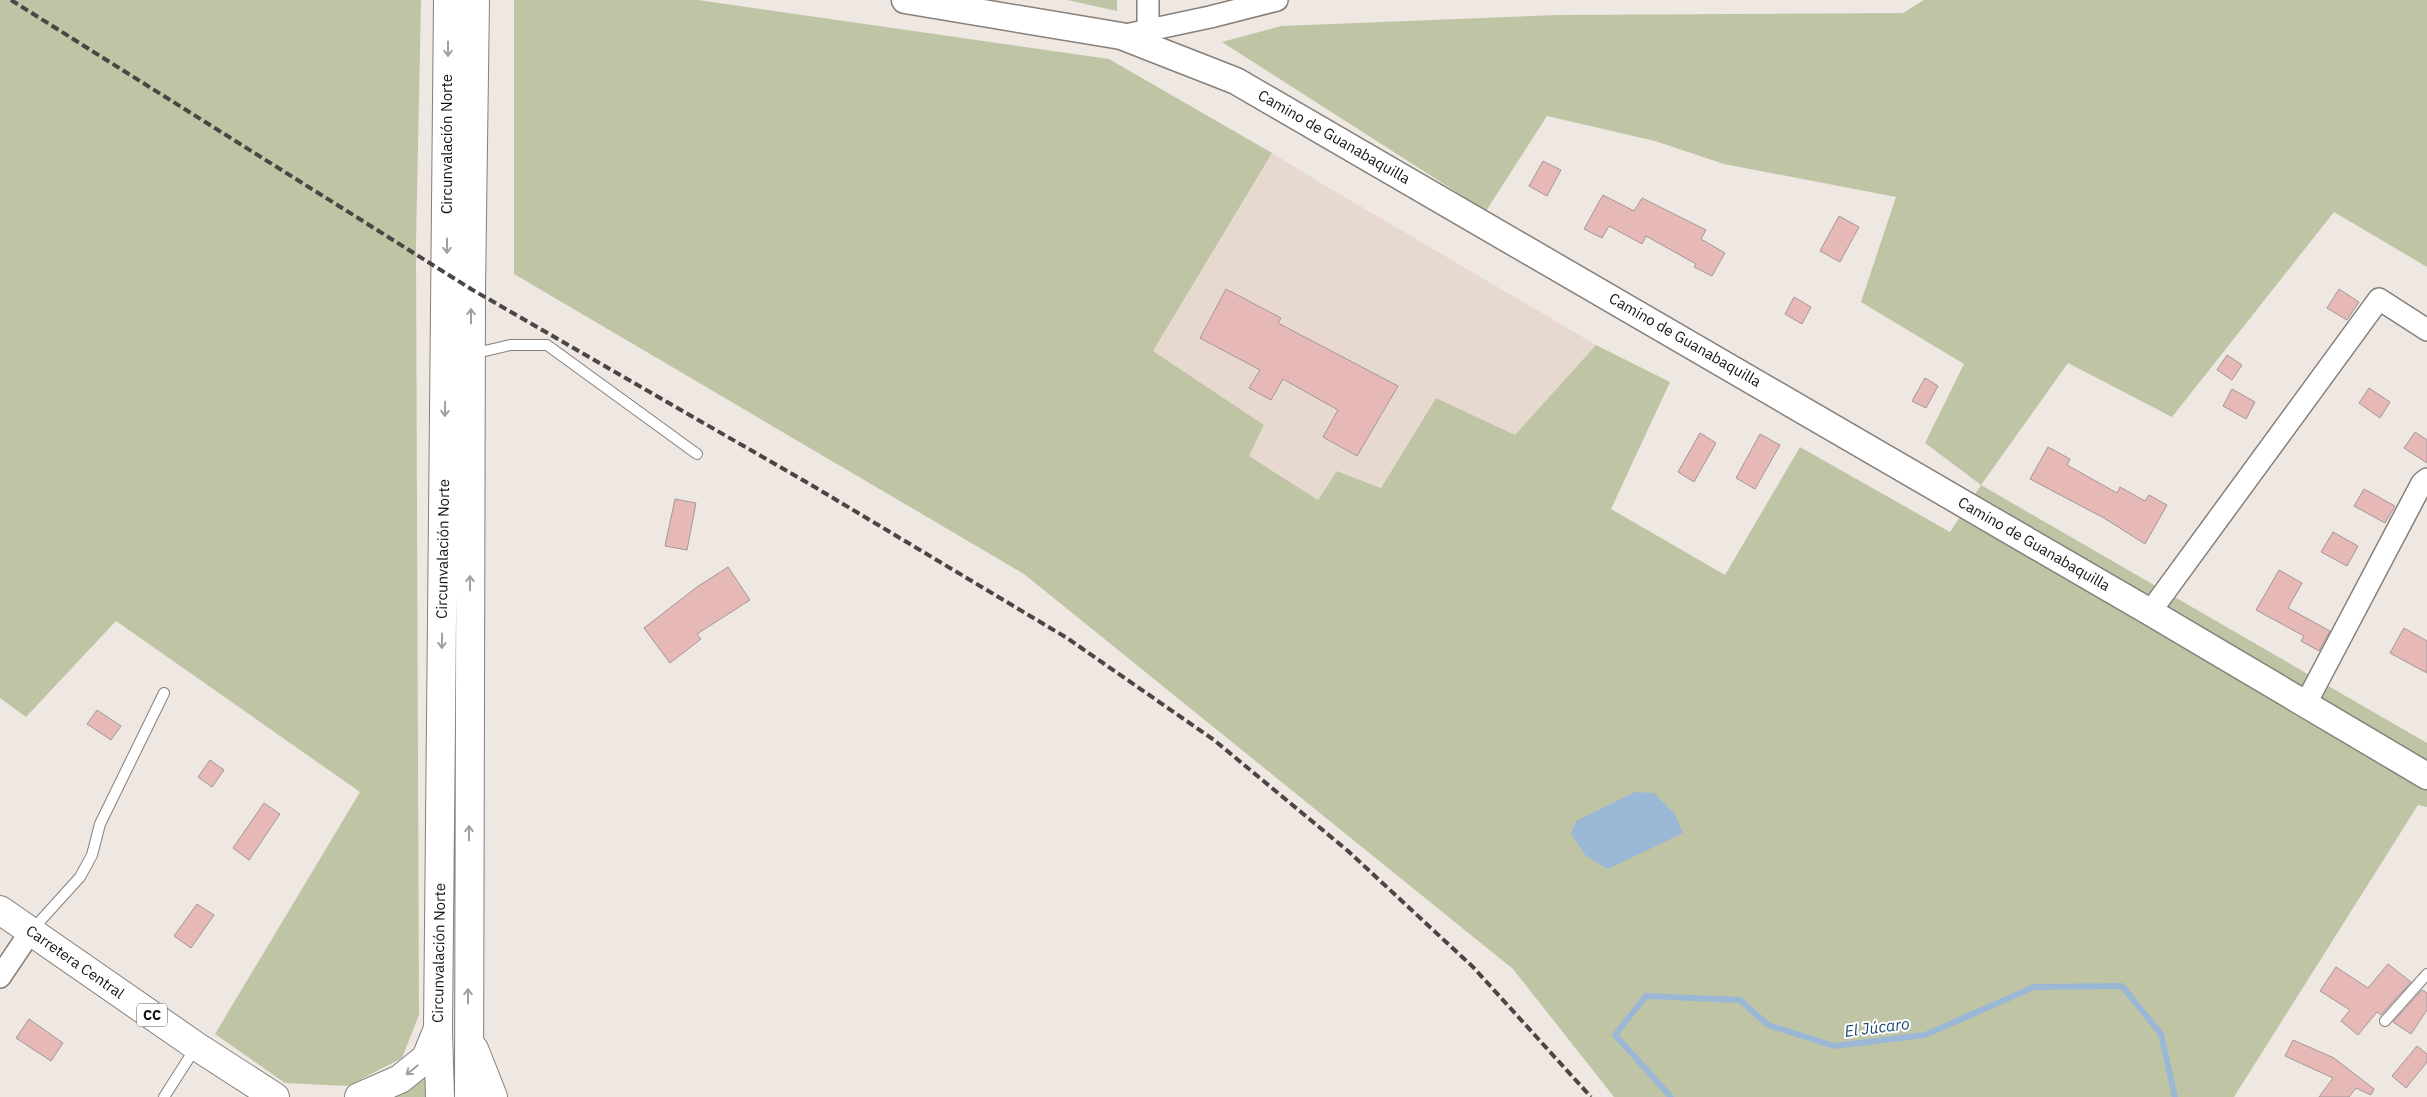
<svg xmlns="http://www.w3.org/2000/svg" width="2427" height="1097" viewBox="0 0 2427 1097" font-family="'IBM Plex Sans',sans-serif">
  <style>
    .built { fill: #e8d9d0 }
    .green { fill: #bfc5a4 }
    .water { fill: #9bb7d6 }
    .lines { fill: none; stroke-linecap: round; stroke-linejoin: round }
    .stream { stroke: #9bb7d6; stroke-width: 6 }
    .building { fill: #e6b8b6; stroke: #a29898 }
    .service-casing { stroke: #867f7a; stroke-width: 12 }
    .minor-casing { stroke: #867f7a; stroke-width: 24 }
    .tertiary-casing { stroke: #867f7a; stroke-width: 29 }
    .primary-casing { stroke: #867f7a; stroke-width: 30 }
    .trunk-casing { stroke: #867f7a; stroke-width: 30 }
    .service { stroke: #fff; stroke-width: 10 }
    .minor { stroke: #fff; stroke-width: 21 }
    .tertiary { stroke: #fff; stroke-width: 26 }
    .primary { stroke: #fff; stroke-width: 28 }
    .trunk { stroke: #fff; stroke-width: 28 }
    .rail { stroke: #4b4644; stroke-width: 4; stroke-dasharray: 8 4; stroke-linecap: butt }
    .oneway { stroke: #a1a09f }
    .labels { text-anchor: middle; stroke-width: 4; stroke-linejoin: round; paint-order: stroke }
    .shield { fill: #fff; stroke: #5b5958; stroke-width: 1 }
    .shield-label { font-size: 14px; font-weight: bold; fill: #151210 }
    .street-label { font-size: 15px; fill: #151210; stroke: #fff }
    .water-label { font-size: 16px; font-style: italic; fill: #1d4871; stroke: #fff }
  </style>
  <rect width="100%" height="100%" fill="#efe7e2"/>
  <path class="built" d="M 1272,153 L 1326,186 L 1596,345 L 1515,436 L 1436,398 L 1381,488 L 1338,471 L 1318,500 L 1248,456 L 1264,425 L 1153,351 Z"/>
  <path class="green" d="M 0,0 L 421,0 L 416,244 L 419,1015 L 402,1058 L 348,1086 L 285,1083 L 215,1034 L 360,792 L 116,621 L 26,717 L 0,698 Z
    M 514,0 L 698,0 L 1109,59 L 1272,153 L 1153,351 L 1264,425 L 1249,456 L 1318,500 L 1337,471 L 1381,488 L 1436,398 L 1515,435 L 1596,345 L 1670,382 L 1611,509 L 1725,575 L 1800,447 L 1950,532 L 1981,485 L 1925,443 L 1964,364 L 1861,302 L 1896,197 L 1724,164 L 1655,141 L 1547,116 L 1486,211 L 1222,42 L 1281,26 L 1557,15 L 1903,13 L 1924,0 L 2427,0 L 2427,267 L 2334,212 L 2172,417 L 2068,363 L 1981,485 L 2427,743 L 2427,807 L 2418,805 L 2234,1097 L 1614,1097 L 1513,969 L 1024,574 L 514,274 Z
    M 1067,0 L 1117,0 L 1117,11 Z
    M 427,1075 L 426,1097 L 383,1097 Z"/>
  <path class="water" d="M 1635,792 L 1654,793 L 1675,814 L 1683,833 L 1608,869 L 1586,856 L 1571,834 L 1576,821 Z"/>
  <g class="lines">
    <path class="stream" d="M 1671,1097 L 1615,1035 L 1646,996 L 1740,1000 L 1768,1025 L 1834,1046 L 1925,1035 L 2034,987 L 2122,986 L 2161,1034 L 2175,1097"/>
  </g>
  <path class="building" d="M 1543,161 L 1561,170 L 1547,196 L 1529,186 Z
    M 1603,195 L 1634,211 L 1642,198 L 1706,230 L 1701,239 L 1725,253 L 1712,276 L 1694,267 L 1696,264 L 1646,236 L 1642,244 L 1609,226 L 1602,238 L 1584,229 Z
    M 1839,216 L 1859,227 L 1840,262 L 1820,251 Z
    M 1226,289 L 1281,318 L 1278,323 L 1398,386 L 1357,456 L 1323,437 L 1338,410 L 1283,379 L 1271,400 L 1249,388 L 1260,370 L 1200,338 Z
    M 2339,289 L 2359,302 L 2347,320 L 2327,308 Z
    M 1794,297 L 1811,307 L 1802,324 L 1785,314 Z
    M 2227,355 L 2242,365 L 2232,380 L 2217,370 Z
    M 1925,378 L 1938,386 L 1926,408 L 1912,401 Z
    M 2369,388 L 2390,402 L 2380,418 L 2359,403 Z
    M 2232,389 L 2255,402 L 2246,419 L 2223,406 Z
    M 2415,432 L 2427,440 L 2427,463 L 2404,448 Z
    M 1700,433 L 1716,443 L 1694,482 L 1678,472 Z
    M 1760,434 L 1780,445 L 1755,489 L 1736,478 Z
    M 2048,447 L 2070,459 L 2067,465 L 2117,493 L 2120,487 L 2145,501 L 2149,495 L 2167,505 L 2145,544 L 2104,518 L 2030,479 Z
    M 2364,489 L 2395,506 L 2385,523 L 2354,506 Z
    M 675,499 L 696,503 L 687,550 L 665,546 Z
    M 2333,532 L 2358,546 L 2347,566 L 2321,552 Z
    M 728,567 L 750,600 L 697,634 L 701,639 L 670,663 L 644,628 L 697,587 Z
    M 2279,570 L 2302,583 L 2288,608 L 2330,631 L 2319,651 L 2301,641 L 2304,636 L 2256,610 Z
    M 2404,628 L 2427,641 L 2427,673 L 2390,653 Z
    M 97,710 L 121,726 L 111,740 L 87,724 Z
    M 210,760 L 224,770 L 212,787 L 198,777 Z
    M 264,803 L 280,814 L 249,860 L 233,848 Z
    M 197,904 L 214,915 L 191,948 L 174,936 Z
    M 2388,964 L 2411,982 L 2381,1015 L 2377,1012 L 2358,1035 L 2341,1021 L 2350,1010 L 2320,991 L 2336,967 L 2368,988 Z
    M 2422,990 L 2427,993 L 2427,1010 L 2411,1034 L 2393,1022 Z
    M 29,1019 L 63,1043 L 51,1061 L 16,1038 Z
    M 2293,1040 L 2334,1058 L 2374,1089 L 2371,1095 L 2356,1088 L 2349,1097 L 2319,1097 L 2333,1078 L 2285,1056 Z
    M 2417,1046 L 2427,1054 L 2427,1062 L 2406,1088 L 2392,1076 Z"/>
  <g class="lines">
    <g class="service-casing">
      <path id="service" d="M 472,354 L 510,345 L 547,345 L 697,454
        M 32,930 L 80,877 L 92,855 L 100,824 L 164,693
        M 2385,1021 L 2427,974
        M 164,1097 L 196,1047"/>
    </g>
    <g class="minor-casing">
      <path id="minor" d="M 1148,30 L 1148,0
        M 1121,36 L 1210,17 L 1277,0
        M 2150,612 L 2379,299 L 2427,330
        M 2305,705 L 2422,483 L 2427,479
        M 0,977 L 31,931"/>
    </g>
    <g class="tertiary-casing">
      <path id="tertiary" d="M 905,0 L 1121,36 L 1236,81 L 2150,612 L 2427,776"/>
    </g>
    <g class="primary-casing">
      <path id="primary" d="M 0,910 L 196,1046 L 275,1097"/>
    </g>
    <g class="trunk-casing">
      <path id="trunk" d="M 474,1049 L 493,1097
        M 359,1097 L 400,1079 L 426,1058 L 437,1031
        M 440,1097 L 438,1030 L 448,0
        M 469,1097 L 471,289 L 475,0"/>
    </g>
    <use href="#service" class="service"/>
    <use href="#minor" class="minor"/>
    <use href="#tertiary" class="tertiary"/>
    <use href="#primary" class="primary"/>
    <use href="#trunk" class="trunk"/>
    <path class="rail" d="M 11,0 L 471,289 L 813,486 L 1067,638 L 1214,740 L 1348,851 L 1473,967 L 1591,1097"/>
  </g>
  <defs><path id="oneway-shaft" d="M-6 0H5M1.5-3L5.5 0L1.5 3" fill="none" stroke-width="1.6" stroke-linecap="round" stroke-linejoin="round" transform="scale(1.25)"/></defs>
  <g class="oneway">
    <use href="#oneway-shaft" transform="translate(448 49) rotate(90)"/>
    <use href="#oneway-shaft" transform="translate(447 246) rotate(90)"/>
    <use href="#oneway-shaft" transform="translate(471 316) rotate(-90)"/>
    <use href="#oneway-shaft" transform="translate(445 409) rotate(91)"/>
    <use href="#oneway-shaft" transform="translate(470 583) rotate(-90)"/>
    <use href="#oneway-shaft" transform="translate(442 641) rotate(91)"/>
    <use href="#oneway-shaft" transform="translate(469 833) rotate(-90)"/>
    <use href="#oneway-shaft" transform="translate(468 996) rotate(-90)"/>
    <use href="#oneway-shaft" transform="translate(412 1070) rotate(141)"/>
  </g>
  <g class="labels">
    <rect class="shield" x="137" y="1003.5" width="30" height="23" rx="4"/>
    <g class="shield-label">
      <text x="152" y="1020">CC</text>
    </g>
    <g class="street-label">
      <text transform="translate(1334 137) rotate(30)" y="5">Camino de Guanabaquilla</text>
      <text transform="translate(447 144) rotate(-90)" y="5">Circunvalación Norte</text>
      <text transform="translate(1685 340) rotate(30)" y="5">Camino de Guanabaquilla</text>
      <text transform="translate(2034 544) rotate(30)" y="5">Camino de Guanabaquilla</text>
      <text transform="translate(443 549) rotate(-89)" y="5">Circunvalación Norte</text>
      <text transform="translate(439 953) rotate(-89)" y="5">Circunvalación Norte</text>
      <text transform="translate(75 962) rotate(35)" y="5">Carretera Central</text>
    </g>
    <g class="water-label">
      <text transform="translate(1877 1027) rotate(-7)" y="6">El Júcaro</text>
    </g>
  </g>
</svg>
